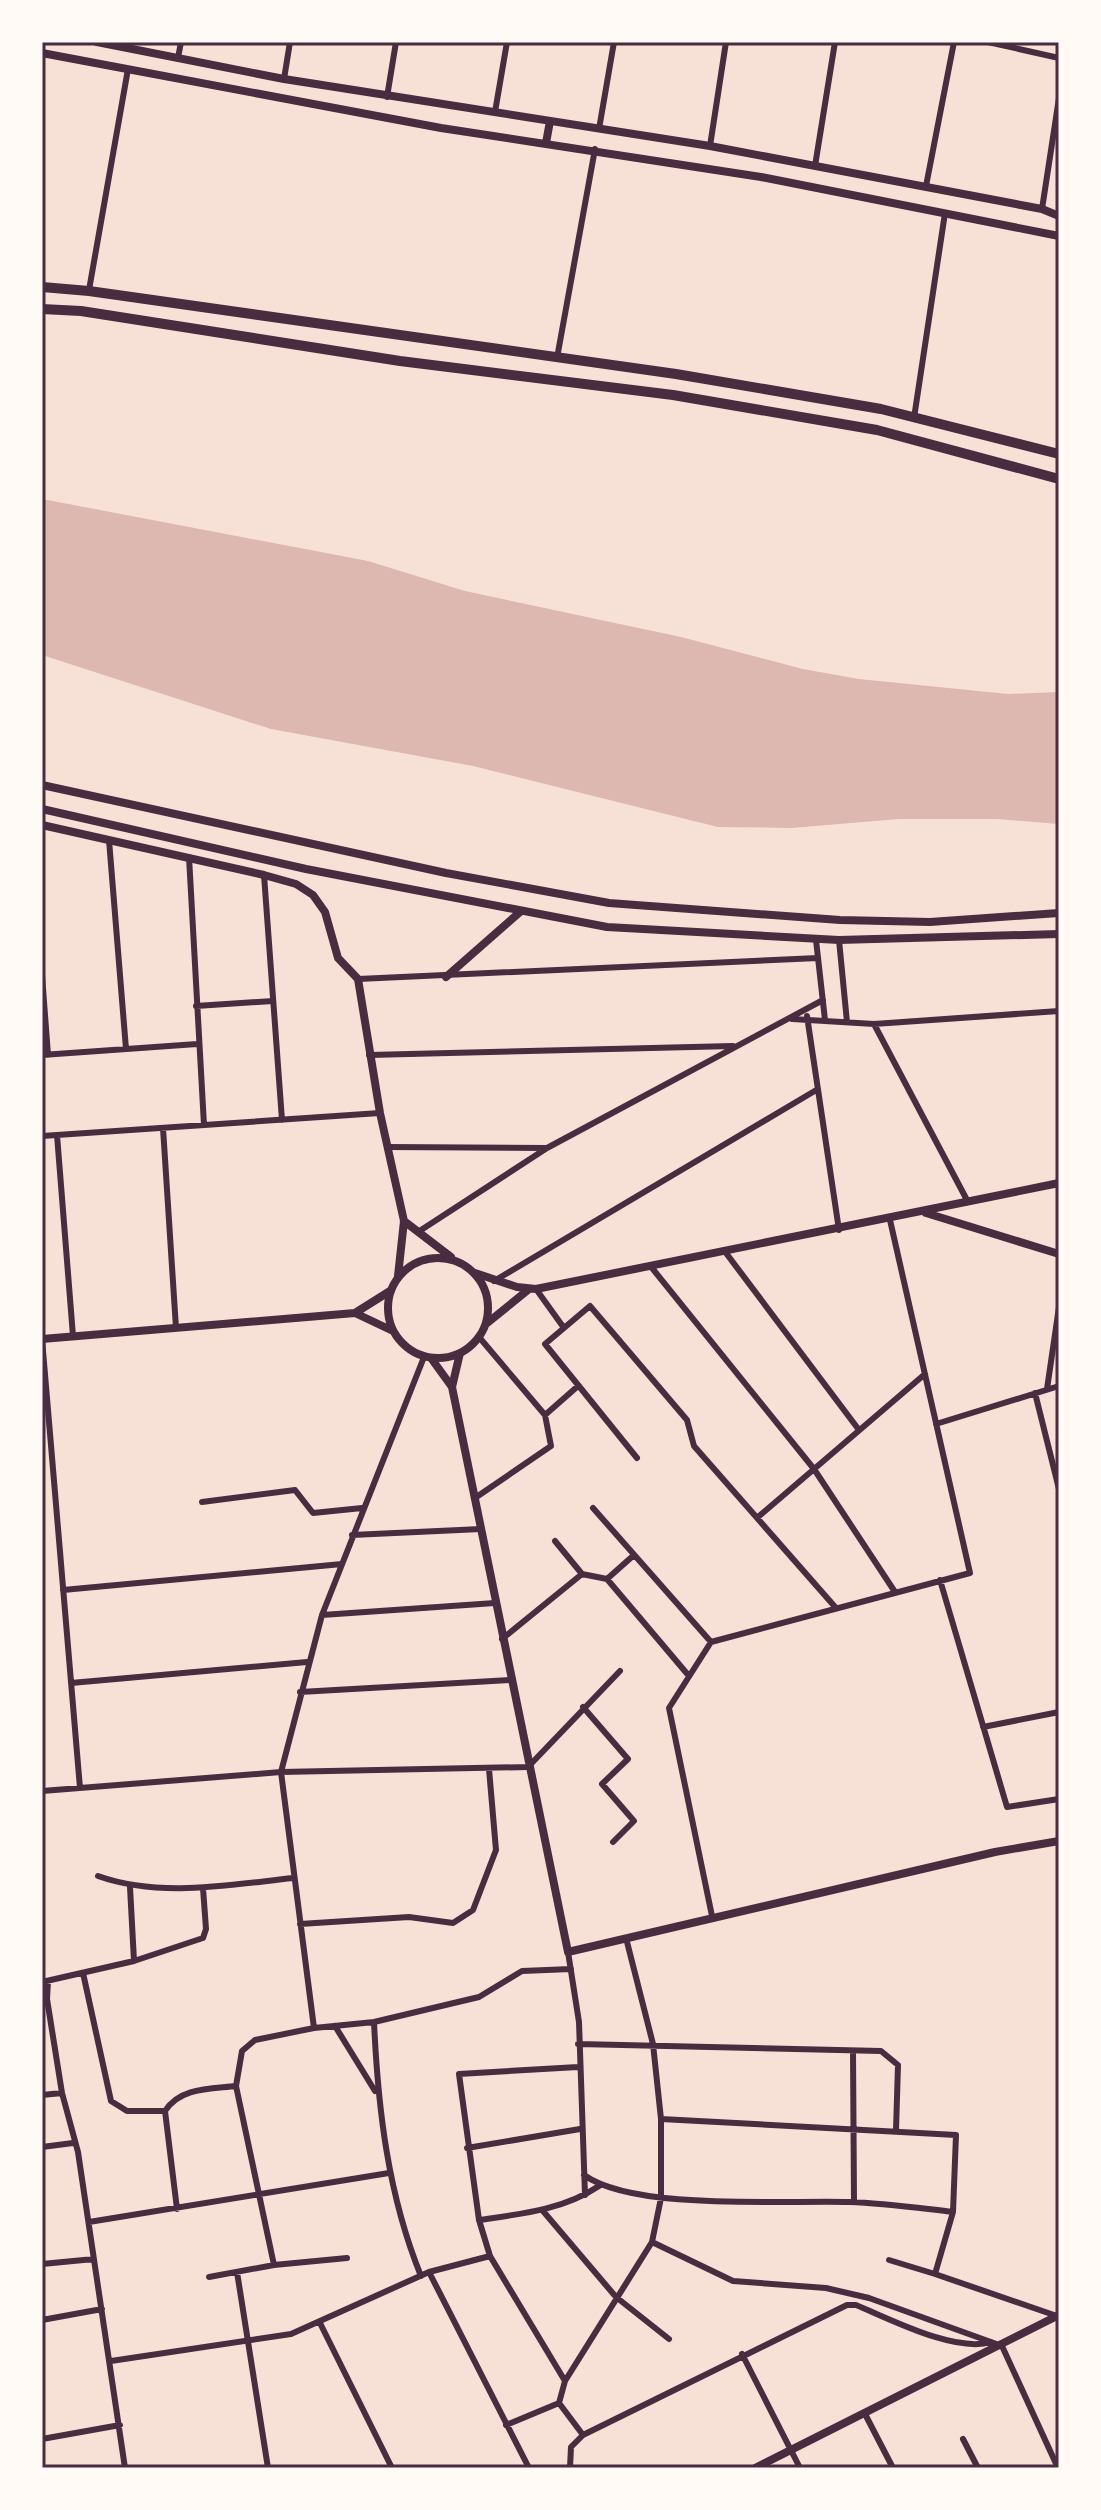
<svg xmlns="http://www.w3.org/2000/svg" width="1101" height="2510" viewBox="0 0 1101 2510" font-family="Mulish,sans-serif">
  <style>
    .water { fill: #dcb8b0 }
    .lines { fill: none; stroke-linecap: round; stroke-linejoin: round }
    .minor { stroke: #4a2c40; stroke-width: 6 }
    .tertiary { stroke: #4a2c40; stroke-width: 8 }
    .primary { stroke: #4a2c40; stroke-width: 10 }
    .neatline { fill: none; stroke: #4a2c40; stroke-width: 3 }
  </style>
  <rect width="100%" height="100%" fill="#f7e1d7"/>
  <path class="water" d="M 42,499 L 368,561 L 465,591 L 681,637 L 803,669 L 859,679 L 1008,694 L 1059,692 L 1059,824 L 997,819 L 899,819 L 792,828 L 718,827 L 473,766 L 271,729 L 42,655 Z"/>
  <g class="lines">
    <path class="minor" d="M 988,42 L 1059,58
      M 178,58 L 181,42
      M 284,79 L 290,42
      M 387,97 L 396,42
      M 495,112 L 507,42
      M 599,129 L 614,42
      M 710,146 L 726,42
      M 815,166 L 835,42
      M 926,186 L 954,42
      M 1042,209 L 1059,98
      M 89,290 L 128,69
      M 557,358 L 595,149
      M 914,418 L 945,213
      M 109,840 L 126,1049
      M 189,857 L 204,1125
      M 264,875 L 282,1120
      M 816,940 L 825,1020
      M 839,940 L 847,1022
      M 42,975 L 48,1055
      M 358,979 L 818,958
      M 196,1006 L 273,1001
      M 807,1016 L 839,1230
      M 792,1019 L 874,1024 L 1059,1011
      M 874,1024 L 968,1202
      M 42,1055 L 197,1044
      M 369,1055 L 733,1046
      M 163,1128 L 176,1328
      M 57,1135 L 73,1336
      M 42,1136 L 380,1113
      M 387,1147 L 547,1148
      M 418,1232 L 547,1148 L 823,1000
      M 726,1253 L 859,1430
      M 652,1268 L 814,1469 L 895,1592
      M 494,1281 L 818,1089
      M 536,1289 L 564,1328
      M 42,1339 L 80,1788
      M 1047,1389 L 1059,1307
      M 1035,1393 L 1059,1489
      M 545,1415 L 578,1386
      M 936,1424 L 1059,1386
      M 637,1458 L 545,1344 L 590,1306 L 687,1420 L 694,1446 L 836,1608
      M 475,1498 L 551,1446 L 545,1415 L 479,1337
      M 202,1502 L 295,1490 L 313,1513 L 362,1508
      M 593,1508 L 711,1642
      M 758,1517 L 925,1374
      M 352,1535 L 481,1529
      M 555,1541 L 582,1574 L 607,1579 L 689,1676
      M 607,1579 L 634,1555
      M 940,1580 L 1007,1807 L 1059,1799
      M 63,1590 L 342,1564
      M 322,1615 L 495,1603
      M 502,1639 L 582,1574
      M 71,1683 L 307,1662
      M 300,1692 L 511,1680
      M 583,1707 L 628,1759 L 602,1784 L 634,1821 L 613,1842
      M 983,1727 L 1059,1712
      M 42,1791 L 281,1772 L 528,1767 L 620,1671
      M 98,1876 C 160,1898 228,1885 293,1878
      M 130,1887 L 134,1961
      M 712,1916 L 669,1708 L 711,1642 L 970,1573 L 890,1220
      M 300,1924 L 409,1917 L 453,1923 L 473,1910 L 496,1850 L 489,1769
      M 568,1952 L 579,2022 L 585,2195
      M 83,1973 L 111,2101 L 127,2111 L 165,2111
      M 48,1981 L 47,1999 L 62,2093 L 78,2152 L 125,2468
      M 42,1982 L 134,1961 L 203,1938 L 206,1929 L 203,1888
      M 374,2022 C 378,2109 388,2195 421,2276
      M 335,2026 L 375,2091
      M 314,2028 L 281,1772 L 322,1615 L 424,1357
      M 578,2044 L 881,2051 L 898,2065 L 896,2130
      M 853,2051 L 854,2202
      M 578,2067 L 459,2074 L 479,2220 C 521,2214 563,2210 599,2186
      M 42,2095 L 62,2093
      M 661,2119 L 956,2135 L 953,2212
      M 42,2147 L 73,2143
      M 467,2148 L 580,2129
      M 584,2175 C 634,2211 784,2200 849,2202 C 884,2203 918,2208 953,2212 L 935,2274 L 1057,2316
      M 177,2209 L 165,2111 C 180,2087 211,2089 236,2086
      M 543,2211 L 616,2297 L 669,2339
      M 89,2222 L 389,2173
      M 652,2242 L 733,2281 L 826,2288 L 869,2298 L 1002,2346 L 1058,2468
      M 490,2256 L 565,2381
      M 889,2260 L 935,2274
      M 42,2264 L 94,2259
      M 274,2265 L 236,2086 L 242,2051 L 255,2040 L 314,2028 L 374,2022 L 479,1997 L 522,1971 L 571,1969
      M 237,2272 L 268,2468
      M 429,2272 L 529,2468
      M 209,2277 L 274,2265 L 347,2258
      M 42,2320 L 102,2309
      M 320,2323 L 392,2468
      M 742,2354 L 800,2468
      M 111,2361 L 291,2334 L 429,2272 L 490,2256 L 479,2220
      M 865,2414 L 893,2468
      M 506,2425 L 559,2403
      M 583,2435 L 559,2403 L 565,2381 L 652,2242 L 661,2198 L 661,2119 L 653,2044 L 626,1938
      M 42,2439 L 120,2425
      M 963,2439 L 978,2468
      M 570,2468 L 571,2447 L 583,2435 L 847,2305 L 856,2305 C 890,2319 955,2353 991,2342"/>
    <path class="tertiary" d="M 97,42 L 284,79 L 710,146 L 1042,209 L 1059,216
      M 42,53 L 441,128 L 761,177 L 1059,236
      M 546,143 L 550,121
      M 42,785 L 446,873 L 609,903 L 840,920 L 930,922 L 1059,913
      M 42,809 L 306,869 L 607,927 L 839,940 L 1059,934
      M 42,825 L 264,875 L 296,884 L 313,895 L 325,912 L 338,958 L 358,979 L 380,1113 L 404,1221 L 398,1276
      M 446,977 L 520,912
      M 926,1213 L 1059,1254
      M 404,1221 L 451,1257
      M388 1308a50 50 0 1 1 100 0a50 50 0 1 1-100 0Z
      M 475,1273 L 517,1287 L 536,1289 L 1059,1183
      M 355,1313 L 393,1331
      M 486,1324 L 528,1290
      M 42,1339 L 355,1313 L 390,1291
      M 431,1358 L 452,1387 L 568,1952 L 995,1852 L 1059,1841
      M 452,1387 L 460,1353
      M 755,2468 L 1059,2315"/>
    <path class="primary" d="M 42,287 L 89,291 L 676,374 L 881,409 L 1059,454
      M 42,309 L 81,311 L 400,361 L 673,395 L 877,430 L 1059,479"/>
  </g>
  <rect width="1101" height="2510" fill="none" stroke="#fffaf5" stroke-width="88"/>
  <rect x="44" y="44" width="1013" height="2422" class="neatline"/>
</svg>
